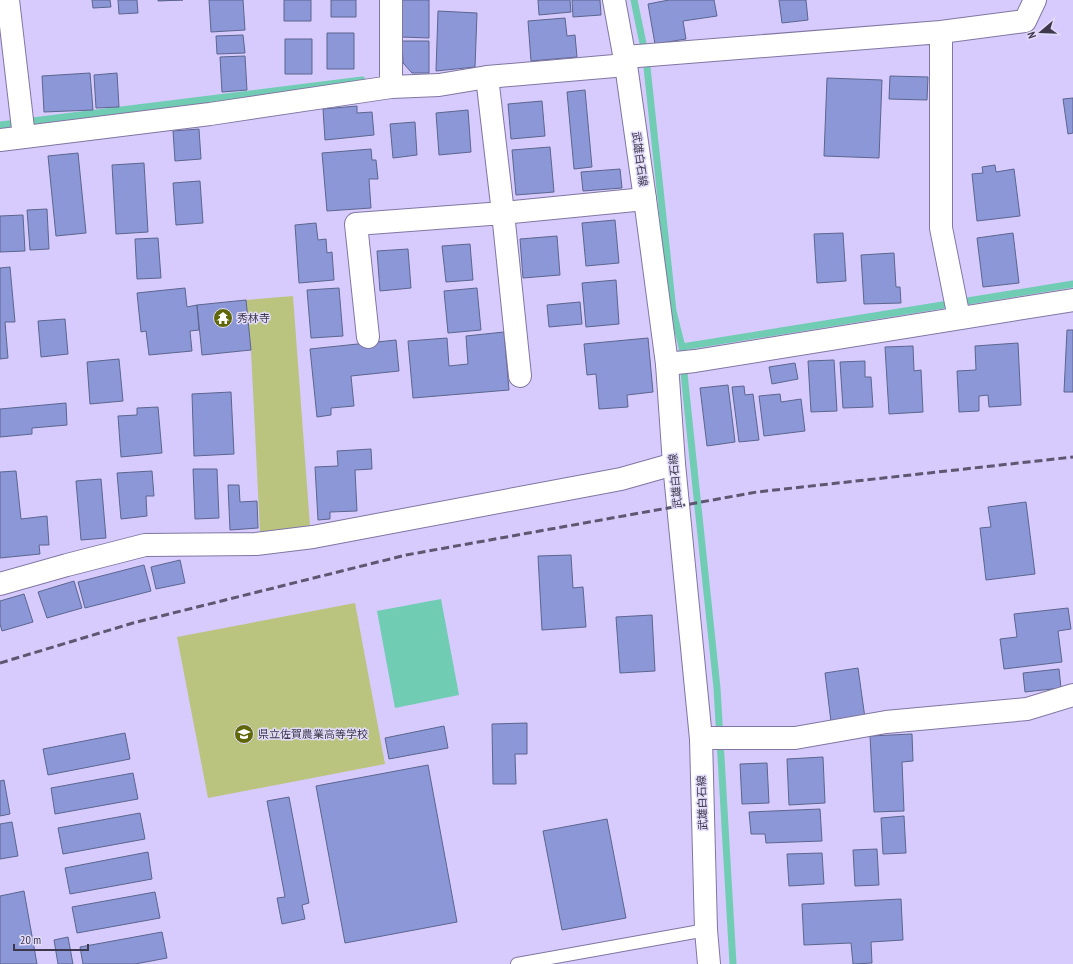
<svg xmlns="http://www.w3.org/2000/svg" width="1073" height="964" viewBox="0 0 1073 964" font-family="'PT Sans Narrow','Noto Sans JP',sans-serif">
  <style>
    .green { fill: #bac47f }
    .water { fill: #71ccb4 }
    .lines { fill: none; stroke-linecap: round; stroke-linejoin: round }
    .stream { stroke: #71ccb4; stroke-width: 7 }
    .building { fill: #8b97d6; stroke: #5c658f }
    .service-casing { stroke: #8176a2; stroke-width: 14 }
    .minor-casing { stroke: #8176a2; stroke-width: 24 }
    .secondary-casing { stroke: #8176a2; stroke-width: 24 }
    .service { stroke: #fff; stroke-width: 12 }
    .minor { stroke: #fff; stroke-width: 22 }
    .secondary { stroke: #fff; stroke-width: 22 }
    .rail { stroke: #5e5771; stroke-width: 3; stroke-dasharray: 8 4; stroke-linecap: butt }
    .labels { text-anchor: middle; stroke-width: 3; stroke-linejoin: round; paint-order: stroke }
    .street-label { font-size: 11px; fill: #3d384c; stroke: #e2dcfa }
    .poi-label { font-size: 11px; fill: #3d384c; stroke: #e2dcfa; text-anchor: start }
  </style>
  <rect width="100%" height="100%" fill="#d6cbfc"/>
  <path class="green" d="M 293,296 L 310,526 L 260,532 L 251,350 L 246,300 Z
    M 355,603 L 385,764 L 208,798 L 177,637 Z"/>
  <path class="water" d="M 441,599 L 459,695 L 395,708 L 377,611 Z"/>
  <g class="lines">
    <path class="stream" d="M 634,0 L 646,58 L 673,311 L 682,347 L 685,383 L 717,688 L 733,964
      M 0,125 L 362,80
      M 682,347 L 1073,284"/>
  </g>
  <path class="building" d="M 92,0 L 110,0 L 111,7 L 93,8 Z
    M 118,0 L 137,0 L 138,13 L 119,14 Z
    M 158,0 L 183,0 L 158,1 Z
    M 209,0 L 243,0 L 245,30 L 211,32 Z
    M 284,0 L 311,0 L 311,21 L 284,21 Z
    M 331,0 L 356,0 L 356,17 L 331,17 Z
    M 400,0 L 429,0 L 429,38 L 401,37 Z
    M 538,0 L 570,0 L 571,12 L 539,15 Z
    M 572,0 L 600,0 L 601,15 L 573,17 Z
    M 669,0 L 714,0 L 717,16 L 683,21 L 686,39 L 655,44 L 648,4 Z
    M 779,0 L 806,0 L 808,20 L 782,23 Z
    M 438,11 L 477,13 L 475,67 L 436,71 Z
    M 565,18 L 567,36 L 575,35 L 577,57 L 531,61 L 528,21 Z
    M 327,33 L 354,33 L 354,69 L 327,69 Z
    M 243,35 L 245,53 L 217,54 L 216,36 Z
    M 285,39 L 312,39 L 312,74 L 285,74 Z
    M 402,41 L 429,41 L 429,73 L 412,73 L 403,63 Z
    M 245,56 L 247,90 L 222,92 L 220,57 Z
    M 90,73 L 93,110 L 44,112 L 42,76 Z
    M 117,73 L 119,107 L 96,108 L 94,75 Z
    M 890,76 L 928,77 L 927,100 L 889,99 Z
    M 827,78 L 882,80 L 879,158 L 824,156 Z
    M 585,90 L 592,167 L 574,169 L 567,92 Z
    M 1073,98 L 1073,133 L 1068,134 L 1063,99 Z
    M 542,101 L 545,136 L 511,139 L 508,104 Z
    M 357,106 L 357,113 L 372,112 L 374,135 L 325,140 L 323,109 Z
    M 468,110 L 471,152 L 439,155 L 436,113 Z
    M 415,122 L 417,155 L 393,158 L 390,124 Z
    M 199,129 L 201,159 L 175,161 L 173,131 Z
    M 550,147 L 554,192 L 516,195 L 512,150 Z
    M 371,149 L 372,160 L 376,160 L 378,179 L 369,179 L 371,208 L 327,211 L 322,153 Z
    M 78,153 L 86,233 L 56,236 L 48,156 Z
    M 144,163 L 148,232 L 116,234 L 112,165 Z
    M 995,165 L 996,172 L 1014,169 L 1020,216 L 977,221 L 972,174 L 983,173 L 982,167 Z
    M 620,169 L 622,188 L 583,191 L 581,172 Z
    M 200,181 L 203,223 L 176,225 L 173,183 Z
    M 47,209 L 49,249 L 30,250 L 27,210 Z
    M 23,215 L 25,251 L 0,252 L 0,216 Z
    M 615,220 L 619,263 L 586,266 L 582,223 Z
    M 316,223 L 318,240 L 326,239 L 327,253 L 332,252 L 334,280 L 299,283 L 295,225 Z
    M 843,233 L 846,281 L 817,283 L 814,234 Z
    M 1013,233 L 1019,283 L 983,287 L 977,238 Z
    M 557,236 L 560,275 L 523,278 L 520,239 Z
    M 158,238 L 161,278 L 137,279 L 135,239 Z
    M 470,244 L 473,280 L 446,282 L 442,246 Z
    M 408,249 L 411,288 L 380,291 L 377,251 Z
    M 894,253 L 896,287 L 900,287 L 901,303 L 864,304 L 861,255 Z
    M 10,267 L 15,322 L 5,322 L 8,358 L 0,359 L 0,268 Z
    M 616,280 L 619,324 L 586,327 L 582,283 Z
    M 185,288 L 187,307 L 197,305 L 199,330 L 190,331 L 192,351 L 149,355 L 146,331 L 141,332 L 137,293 Z
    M 339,288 L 343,336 L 311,338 L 307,290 Z
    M 477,288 L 481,330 L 448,333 L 444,291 Z
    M 246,300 L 251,350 L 202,355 L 197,305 Z
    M 580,302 L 582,324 L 549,327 L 547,305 Z
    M 65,319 L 68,354 L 41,357 L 38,321 Z
    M 1067,330 L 1073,330 L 1073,392 L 1064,392 Z
    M 504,332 L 509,390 L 413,398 L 408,341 L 447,338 L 449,366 L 468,364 L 466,336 Z
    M 648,338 L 653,392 L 627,395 L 628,407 L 599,409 L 596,374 L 587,375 L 584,344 Z
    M 396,340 L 399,371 L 351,376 L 354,406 L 331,408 L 331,415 L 317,417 L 310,349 Z
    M 1018,343 L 1021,405 L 989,407 L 988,395 L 979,396 L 979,411 L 959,412 L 957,371 L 976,370 L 975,346 Z
    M 913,346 L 914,371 L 921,370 L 923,412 L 889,414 L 885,347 Z
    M 119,359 L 123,401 L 90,404 L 87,362 Z
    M 834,360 L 837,411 L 811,412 L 808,361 Z
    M 865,361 L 865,377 L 871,377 L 873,407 L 843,408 L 840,362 Z
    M 795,363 L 798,379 L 772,384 L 769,367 Z
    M 728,385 L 735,442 L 707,446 L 700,388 Z
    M 744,386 L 745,395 L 753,394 L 759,440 L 739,442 L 732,387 Z
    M 231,392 L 234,454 L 194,456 L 192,394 Z
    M 780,394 L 781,402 L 801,399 L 805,431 L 764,436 L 759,396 Z
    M 66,403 L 67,425 L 32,428 L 32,434 L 0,437 L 0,409 Z
    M 158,407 L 162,453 L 121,457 L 118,416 L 137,415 L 137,408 Z
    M 371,449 L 372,469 L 355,470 L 357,511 L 330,512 L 330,519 L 318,520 L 315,467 L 338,466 L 337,451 Z
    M 193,469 L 217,469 L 219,518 L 195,519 Z
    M 16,471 L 21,519 L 47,516 L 49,545 L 39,545 L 40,554 L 0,558 L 0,472 Z
    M 152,471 L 154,496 L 146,496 L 147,516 L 121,519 L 117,473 Z
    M 101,479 L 106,538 L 81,540 L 76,481 Z
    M 228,485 L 239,485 L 240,502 L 257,501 L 258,528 L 230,530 Z
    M 1026,502 L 1035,574 L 986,580 L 980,528 L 991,527 L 988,507 Z
    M 571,555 L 573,588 L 583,587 L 586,627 L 542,630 L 538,556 Z
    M 180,560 L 185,583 L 156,589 L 151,567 Z
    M 144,565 L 151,591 L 85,608 L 78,582 Z
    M 74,581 L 82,608 L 47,618 L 38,592 Z
    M 24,594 L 33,622 L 2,631 L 0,624 L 0,601 Z
    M 1068,608 L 1071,629 L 1058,631 L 1062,662 L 1004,669 L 1000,639 L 1017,637 L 1014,614 Z
    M 652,615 L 655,671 L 620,673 L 616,617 Z
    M 858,668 L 865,718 L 831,722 L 825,673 Z
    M 1059,669 L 1061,688 L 1025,692 L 1023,673 Z
    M 527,723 L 527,754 L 515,754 L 516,784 L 493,784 L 492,724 Z
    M 444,726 L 448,748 L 389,759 L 385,738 Z
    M 125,733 L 130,759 L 48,775 L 43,749 Z
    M 912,734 L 913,761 L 902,762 L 904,811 L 874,812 L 870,736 Z
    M 823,757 L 825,803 L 789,805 L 787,759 Z
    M 767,763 L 769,803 L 742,804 L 740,764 Z
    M 428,765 L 457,922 L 345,943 L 316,786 Z
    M 133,773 L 138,799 L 55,814 L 51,788 Z
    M 4,780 L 10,814 L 0,816 L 0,781 Z
    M 289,797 L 309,903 L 302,905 L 305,919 L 282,924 L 277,898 L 285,897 L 267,801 Z
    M 820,809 L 822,841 L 766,843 L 765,834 L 751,834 L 749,812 Z
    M 140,813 L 145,839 L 63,854 L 58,828 Z
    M 904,816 L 906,853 L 883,854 L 881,818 Z
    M 607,819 L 626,918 L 562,930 L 543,831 Z
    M 12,822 L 18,856 L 0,859 L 0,824 Z
    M 877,849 L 879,885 L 855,886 L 853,850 Z
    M 148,852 L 152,879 L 70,894 L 65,868 Z
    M 822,853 L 824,884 L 789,886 L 787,854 Z
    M 24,891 L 37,964 L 0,964 L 0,896 Z
    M 155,892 L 160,918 L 77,933 L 72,907 Z
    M 901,899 L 903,940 L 871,942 L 872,963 L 853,964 L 851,943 L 804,945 L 802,904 Z
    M 162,932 L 167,958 L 135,964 L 83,964 L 80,947 Z
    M 68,937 L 73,964 L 58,964 L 54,940 Z"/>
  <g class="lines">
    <g class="service-casing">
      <path id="service" d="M 517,964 L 706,930"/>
    </g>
    <g class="minor-casing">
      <path id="minor" d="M 8,0 L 24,137
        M 625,57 L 941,32
        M 487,77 L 503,213 L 520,376
        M 391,87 L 391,0
        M 0,140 L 210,114 L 391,87 L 439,85 L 487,77 L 626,65
        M 959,318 L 941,228 L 941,32 L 1025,21 L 1035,0
        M 368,337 L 356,224 L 503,213 L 645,199
        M 667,364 L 695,361 L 1073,300
        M 0,584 L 67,565 L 145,545 L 256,544 L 313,537 L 621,479 L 674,464
        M 701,739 L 711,738 L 795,738 L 886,722 L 1027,709 L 1073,695"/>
    </g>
    <g class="secondary-casing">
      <path id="secondary" d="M 614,0 L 626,65 L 645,199 L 667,364 L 674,464 L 701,739 L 706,930 L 709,964"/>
    </g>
    <use href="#service" class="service"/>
    <use href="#minor" class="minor"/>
    <use href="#secondary" class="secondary"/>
    <path class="rail" d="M 0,663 L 133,623 L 406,555 L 757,492 L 1073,457"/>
  </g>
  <defs>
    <g id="temple-disc" transform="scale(1)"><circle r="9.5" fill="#5f6708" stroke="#e2dcfa"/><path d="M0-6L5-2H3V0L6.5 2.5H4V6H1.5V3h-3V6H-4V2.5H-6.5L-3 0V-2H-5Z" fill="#fff"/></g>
    <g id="school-disc" transform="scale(1)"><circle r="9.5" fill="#5f6708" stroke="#e2dcfa"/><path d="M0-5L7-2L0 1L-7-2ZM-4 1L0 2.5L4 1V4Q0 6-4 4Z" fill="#fff"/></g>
  </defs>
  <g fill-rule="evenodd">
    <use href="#temple-disc" x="223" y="318"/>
    <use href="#school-disc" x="244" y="734"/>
  </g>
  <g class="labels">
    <g class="street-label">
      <text transform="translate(640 159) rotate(82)" y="4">武雄白石線</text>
      <text transform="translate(675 481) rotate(-95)" y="4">武雄白石線</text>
      <text transform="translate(702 803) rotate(-92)" y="4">武雄白石線</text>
    </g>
    <g class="poi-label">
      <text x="237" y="322">秀林寺</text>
      <text x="258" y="738">県立佐賀農業高等学校</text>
    </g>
  </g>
  <g transform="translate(1041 32) rotate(251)" stroke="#e2dcfa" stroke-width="3" paint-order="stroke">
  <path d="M0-3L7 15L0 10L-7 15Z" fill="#3d384c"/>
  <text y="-6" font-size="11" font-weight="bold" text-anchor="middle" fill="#3d384c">N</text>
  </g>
  <path d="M14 944v6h74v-6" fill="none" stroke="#3d384c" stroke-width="2"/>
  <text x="20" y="944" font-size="12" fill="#3d384c" stroke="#e2dcfa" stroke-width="3" paint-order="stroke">20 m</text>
</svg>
